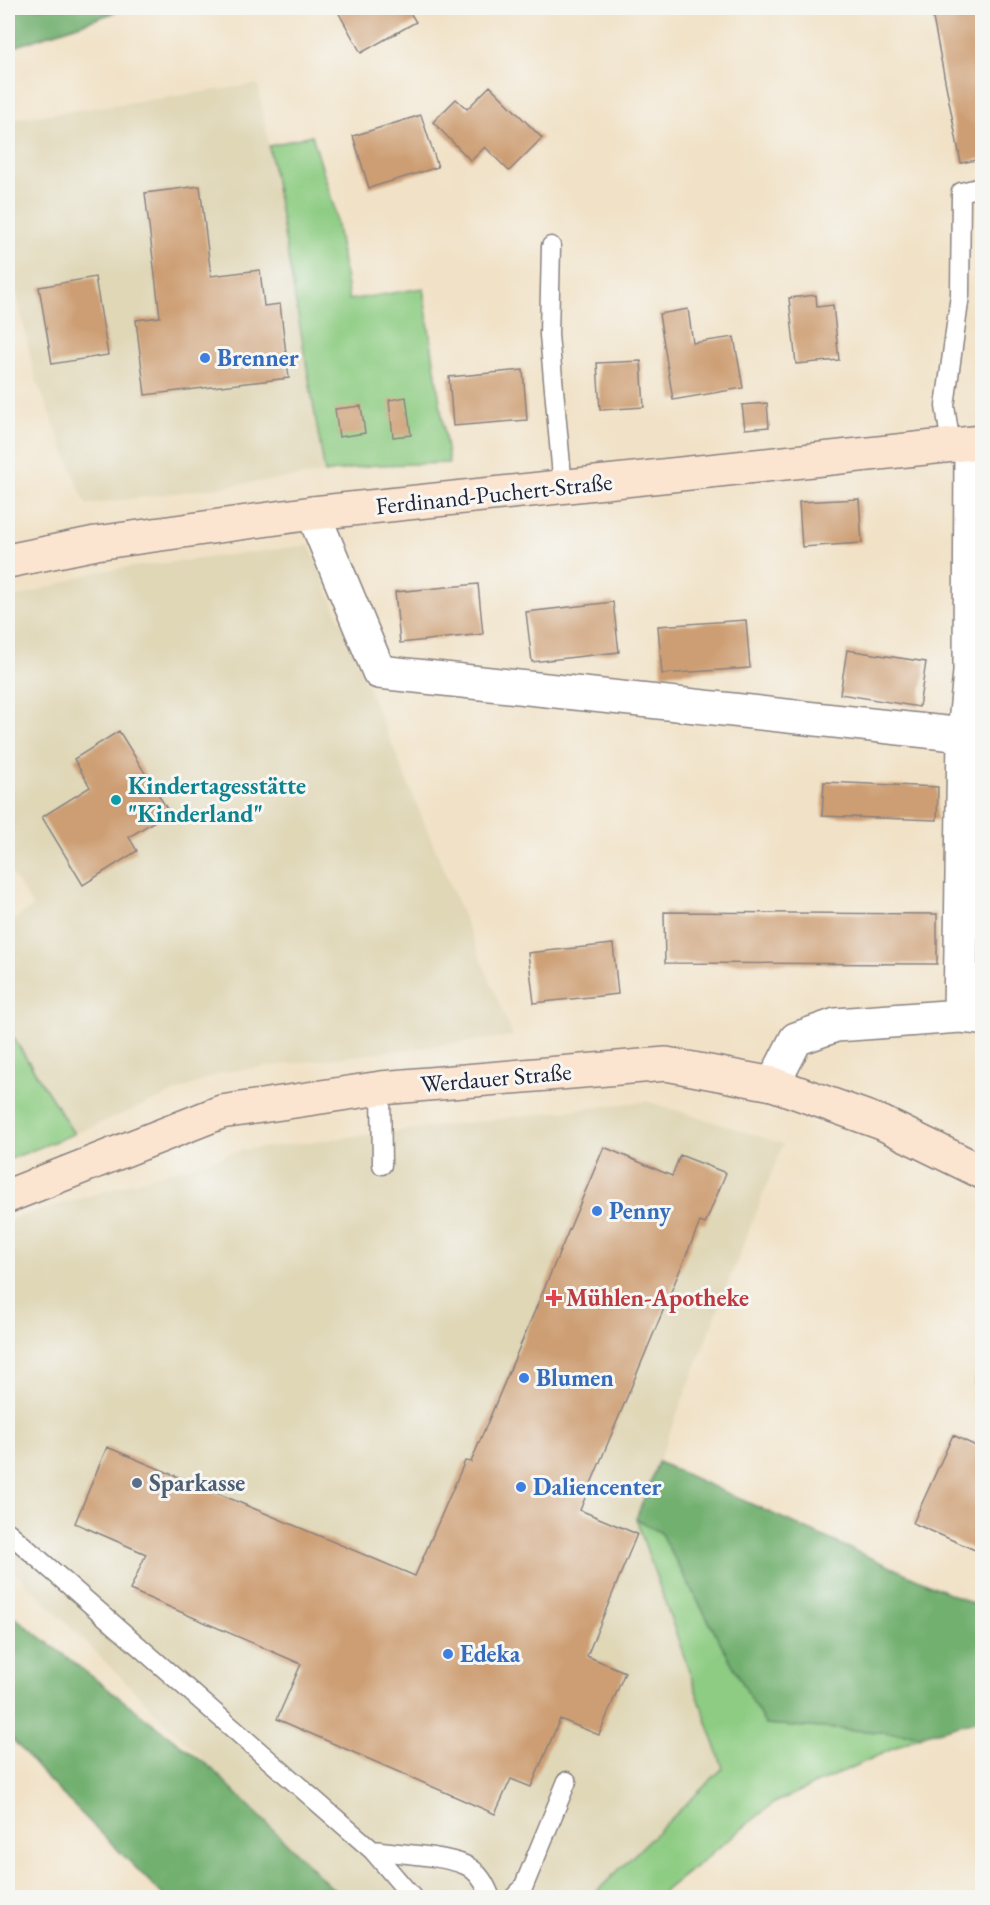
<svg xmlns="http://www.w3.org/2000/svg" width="990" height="1905" viewBox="0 0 990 1905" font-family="'EB Garamond',serif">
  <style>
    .built { fill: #e0d7b7 }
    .green { fill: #8dcc82; stroke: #58775e; stroke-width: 1.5 }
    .forest { fill: #72b070; stroke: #4a6956; stroke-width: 1.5 }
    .building { fill: #cd9e73 }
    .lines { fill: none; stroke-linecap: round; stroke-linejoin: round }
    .lane-casing { stroke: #8a8281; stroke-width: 21 }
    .street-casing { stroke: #8a8281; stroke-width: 36 }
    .secondary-casing { stroke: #8a8281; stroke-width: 36 }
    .lane { stroke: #fff; stroke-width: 18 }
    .street { stroke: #fff; stroke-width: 33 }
    .secondary { stroke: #fce5d0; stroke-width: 33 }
    .shop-dot { fill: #3f7fe0; stroke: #f6f6f2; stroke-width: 2 }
    .culture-dot { fill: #0f9aa8; stroke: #f6f6f2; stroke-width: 2 }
    .health-dot { fill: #e0444e; stroke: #f6f6f2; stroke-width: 2 }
    .service-dot { fill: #5c6f8a; stroke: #f6f6f2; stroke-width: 2 }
    .labels { text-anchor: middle; stroke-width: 6; stroke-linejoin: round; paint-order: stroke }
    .shop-label { font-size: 24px; font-weight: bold; fill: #366cbe; stroke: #f6f6f2; text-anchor: start }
    .street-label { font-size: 24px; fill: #22223b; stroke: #f6f6f2 }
    .culture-label { font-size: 24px; font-weight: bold; fill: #0d838f; stroke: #f6f6f2; text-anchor: start }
    .health-label { font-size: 24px; font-weight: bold; fill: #be3a42; stroke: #f6f6f2; text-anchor: start }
    .service-label { font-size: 24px; font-weight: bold; fill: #4e5e75; stroke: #f6f6f2; text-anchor: start }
  </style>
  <rect width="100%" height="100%" fill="#f6f6f2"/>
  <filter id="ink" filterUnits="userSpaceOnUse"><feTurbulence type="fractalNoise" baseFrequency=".0167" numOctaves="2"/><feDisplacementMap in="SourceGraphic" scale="12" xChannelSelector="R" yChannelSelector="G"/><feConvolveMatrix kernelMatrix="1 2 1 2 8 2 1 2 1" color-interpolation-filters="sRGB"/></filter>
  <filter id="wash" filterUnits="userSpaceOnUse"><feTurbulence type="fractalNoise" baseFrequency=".008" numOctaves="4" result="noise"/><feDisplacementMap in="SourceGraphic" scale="24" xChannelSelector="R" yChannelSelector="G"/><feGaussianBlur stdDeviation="1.35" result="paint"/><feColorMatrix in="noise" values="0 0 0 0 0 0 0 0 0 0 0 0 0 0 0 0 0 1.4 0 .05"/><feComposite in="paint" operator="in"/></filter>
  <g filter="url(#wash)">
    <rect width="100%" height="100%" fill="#f1e2c7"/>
    <path class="built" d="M 258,84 L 325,473 L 86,505 L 34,374 L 8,254 L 8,120 Z
      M 309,545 L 513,1036 L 224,1072 L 74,1134 L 8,1029 L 8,923 L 33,907 L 8,868 L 8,600 L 100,571 Z
      M 647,1101 L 783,1144 L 636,1519 L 723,1768 L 590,1897 L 341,1897 L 8,1565 L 8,1220 L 242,1150 Z"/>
    <path class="green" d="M 312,135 L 334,207 L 349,300 L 423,288 L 449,463 L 375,465 L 325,473 L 269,146 Z
      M 8,1029 L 74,1134 L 8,1160 Z
      M 636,1519 L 660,1532 L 765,1724 L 923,1735 L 774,1803 L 657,1897 L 590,1898 L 723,1768 Z"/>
    <path class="forest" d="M 8,8 L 122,8 L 116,12 L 8,49 L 12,120 L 8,120 Z
      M 658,1462 L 982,1608 L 982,1719 L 923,1735 L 765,1724 L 660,1532 L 636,1519 Z
      M 8,1612 L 211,1768 L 341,1897 L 165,1897 L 49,1781 L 8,1734 Z"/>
    <g id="blocks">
      <path class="building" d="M 336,8 L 407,8 L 416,22 L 361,53 Z
        M 931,8 L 982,8 L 982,159 L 961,163 Z
        M 490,86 L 542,138 L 509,171 L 485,147 L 471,161 L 433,122 L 456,99 L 467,109 Z
        M 421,115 L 438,167 L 369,188 L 353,136 Z
        M 200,186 L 211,276 L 260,270 L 264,306 L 280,304 L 289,378 L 145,395 L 136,320 L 160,317 L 145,193 Z
        M 95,277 L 108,355 L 52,364 L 39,287 Z
        M 816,295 L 817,307 L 833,305 L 839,360 L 796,364 L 789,298 Z
        M 688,309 L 693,343 L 734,337 L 743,388 L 673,400 L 659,314 Z
        M 641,361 L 644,407 L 600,410 L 597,363 Z
        M 523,370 L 527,420 L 453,426 L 449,377 Z
        M 406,397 L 411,435 L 393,437 L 389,400 Z
        M 767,403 L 769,427 L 745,429 L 742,405 Z
        M 361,406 L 365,433 L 339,437 L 335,409 Z
        M 859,499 L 862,543 L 802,547 L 799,502 Z
        M 478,584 L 483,634 L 400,643 L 395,592 Z
        M 613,602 L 619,652 L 532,662 L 526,612 Z
        M 746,620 L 750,668 L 662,674 L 658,626 Z
        M 847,650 L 926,662 L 919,707 L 840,694 Z
        M 119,731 L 169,812 L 129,837 L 137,851 L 83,885 L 42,817 L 90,787 L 74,759 Z
        M 824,782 L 938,787 L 937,820 L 822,816 Z
        M 664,912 L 937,914 L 937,964 L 665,963 Z
        M 613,944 L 618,994 L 534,1003 L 528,953 Z
        M 604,1147 L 672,1176 L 680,1155 L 726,1173 L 705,1224 L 700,1222 L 580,1510 L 637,1534 L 587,1656 L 625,1672 L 599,1735 L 560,1719 L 531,1787 L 511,1779 L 495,1814 L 277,1719 L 301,1664 L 130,1590 L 146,1554 L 75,1523 L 107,1447 L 415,1576 L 465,1461 L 471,1462 Z
        M 982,1361 L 982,1386 L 974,1382 Z
        M 953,1435 L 982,1449 L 982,1553 L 913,1523 Z"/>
    </g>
  </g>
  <g filter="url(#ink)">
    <use href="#blocks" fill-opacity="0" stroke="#8a8281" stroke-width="1.5"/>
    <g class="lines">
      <g class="lane-casing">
        <path id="lane" d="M 551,246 L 549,335 L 563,487
          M 951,446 L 945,406 L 960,295 L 961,192 L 982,187
          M 381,1088 L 382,1165
          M 8,1532 L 372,1850 L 413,1898
          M 372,1850 C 399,1854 441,1855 465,1865 C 479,1871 486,1885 491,1898
          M 513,1898 L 523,1888 L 567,1781"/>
      </g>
      <g class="street-casing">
        <path id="street" d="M 313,513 L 379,672 L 964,735
          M 960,1016 L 964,735 L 970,672 L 971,444
          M 773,1084 L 796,1039 L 836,1025 L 960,1016 L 981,1018"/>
      </g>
      <g class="secondary-casing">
        <path id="secondary" d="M 8,561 L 96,543 L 313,513 L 982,442
          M 8,1196 L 221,1112 L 381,1088 L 666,1064 L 773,1084 L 882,1123 L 982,1172"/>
      </g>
      <use href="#lane" class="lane"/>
      <use href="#street" class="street"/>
      <use href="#secondary" class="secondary"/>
    </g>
  </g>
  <g class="shop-dot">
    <circle cx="205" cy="358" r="6"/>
    <circle cx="597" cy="1211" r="6"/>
    <circle cx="524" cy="1378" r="6"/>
    <circle cx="521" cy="1487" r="6"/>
    <circle cx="448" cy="1654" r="6"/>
  </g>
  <circle class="culture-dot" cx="116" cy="800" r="6"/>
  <path class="health-dot" d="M551 1289h6v6h6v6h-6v6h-6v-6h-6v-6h6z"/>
  <circle class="service-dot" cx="137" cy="1483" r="6"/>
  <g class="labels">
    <g class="shop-label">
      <text x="217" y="366">Brenner</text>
      <text x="609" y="1219">Penny</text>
      <text x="536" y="1386">Blumen</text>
      <text x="533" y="1495">Daliencenter</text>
      <text x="460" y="1662">Edeka</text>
    </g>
    <g class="street-label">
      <text transform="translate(494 494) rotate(-6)" y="8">Ferdinand-Puchert-Straße</text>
      <text transform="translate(496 1078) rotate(-5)" y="8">Werdauer Straße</text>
    </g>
    <g class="culture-label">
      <text x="128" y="794">Kindertagesstätte<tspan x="128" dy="28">"Kinderland"</tspan></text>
    </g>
    <g class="health-label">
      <text x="566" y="1306">Mühlen-Apotheke</text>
    </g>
    <g class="service-label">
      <text x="149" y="1491">Sparkasse</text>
    </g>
  </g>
  <rect width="990" height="1905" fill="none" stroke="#f6f6f2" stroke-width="30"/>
</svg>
